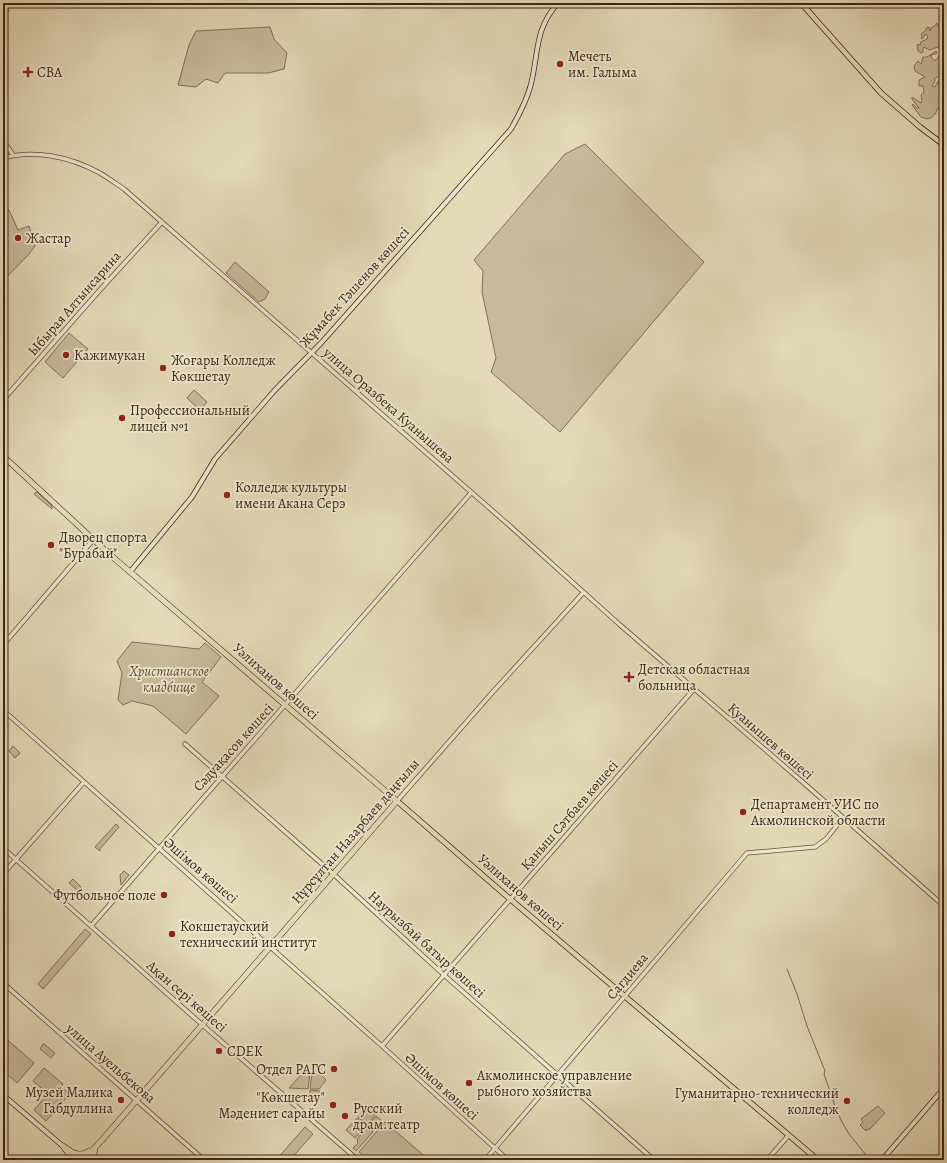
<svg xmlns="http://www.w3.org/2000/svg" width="947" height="1163" viewBox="0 0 947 1163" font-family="Alegreya,serif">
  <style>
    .green { fill: #c7ba9a; stroke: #836f55 }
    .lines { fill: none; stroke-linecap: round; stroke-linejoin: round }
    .stream { stroke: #806b52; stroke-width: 1 }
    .tertiary-casing { stroke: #68513a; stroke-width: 5 }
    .secondary-casing { stroke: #3f2410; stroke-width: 5.5 }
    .primary-casing { stroke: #3f2410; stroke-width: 6 }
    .trunk-casing { stroke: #3f2410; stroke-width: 6 }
    .tertiary { stroke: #ede6d0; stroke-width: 3.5 }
    .secondary { stroke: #ede6d0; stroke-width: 4 }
    .primary { stroke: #e3d9b6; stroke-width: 4.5 }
    .trunk { stroke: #e3d9b6; stroke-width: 5 }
    .poi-dot { fill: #8f2418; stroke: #ede6d0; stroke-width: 1.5 }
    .labels { text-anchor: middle; stroke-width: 3.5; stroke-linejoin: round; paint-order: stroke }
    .poi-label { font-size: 14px; fill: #3f2410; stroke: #ede6d0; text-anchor: start }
    .street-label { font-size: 14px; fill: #3f2410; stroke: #ede6d0 }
    .park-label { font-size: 14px; font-style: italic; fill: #614a32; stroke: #ede6d0 }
  </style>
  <rect width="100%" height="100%" fill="#e3d9b6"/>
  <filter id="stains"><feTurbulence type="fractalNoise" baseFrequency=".005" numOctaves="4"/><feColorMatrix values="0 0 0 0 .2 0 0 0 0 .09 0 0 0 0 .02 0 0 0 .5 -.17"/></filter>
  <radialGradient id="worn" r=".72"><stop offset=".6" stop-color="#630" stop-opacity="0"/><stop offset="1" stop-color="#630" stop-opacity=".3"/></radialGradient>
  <path class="green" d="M 937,23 L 938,27 L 940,24 L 944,25 L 944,42 L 943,44 L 944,48 L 938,47 L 929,50 L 924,47 L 923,48 L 923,52 L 921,53 L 918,51 L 917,46 L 918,44 L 920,45 L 921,42 L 927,39 L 928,36 L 925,34 L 924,37 L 921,39 L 922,37 L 921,34 L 926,30 L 927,27 L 930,28 L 930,31 L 932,27 L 934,27 Z
    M 270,27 L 274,39 L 287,53 L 284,69 L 268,73 L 225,73 L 218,83 L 206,79 L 196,87 L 178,85 L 189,45 L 196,31 Z
    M 936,51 L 937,52 L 936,54 L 932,54 L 931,57 L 935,61 L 943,51 L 941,56 L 944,64 L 942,64 L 942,67 L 939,69 L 940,71 L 943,69 L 944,71 L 941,75 L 934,79 L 935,81 L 932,86 L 935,87 L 941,76 L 942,77 L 938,83 L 939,85 L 941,83 L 941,85 L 939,87 L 941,91 L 942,88 L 944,87 L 942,107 L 938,108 C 935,115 934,117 927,119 L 921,117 L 912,105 L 913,104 L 917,108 L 919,108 L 912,99 L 912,97 L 921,103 L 922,102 L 921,95 L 924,92 L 923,86 L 919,86 L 919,80 L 925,77 L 915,71 L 914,66 L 918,61 L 921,64 L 923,57 L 927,57 Z
    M 585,144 L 704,262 L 560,432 L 491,372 L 496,358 L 482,292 L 483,271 L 474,260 L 565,154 Z
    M 9,210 L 18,230 L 29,226 L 35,246 L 29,254 L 3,281 L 3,231 L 4,229 L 3,213 Z
    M 235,262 L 269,292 L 265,299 L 259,302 L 226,273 Z
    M 69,333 L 88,349 L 63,378 L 45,362 Z
    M 194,390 L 207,402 L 200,410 L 187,398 Z
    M 36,492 L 37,492 L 52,506 L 52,509 L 34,494 Z
    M 132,642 L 199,649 L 205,643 L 221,657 L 202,682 L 219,696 L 186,734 L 153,706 L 132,701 L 123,705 L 118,700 L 122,673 L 117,661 Z
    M 13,746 L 20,753 L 15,758 L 9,751 Z
    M 116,824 L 119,827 L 100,849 L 100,851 L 95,847 Z
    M 124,871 L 129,875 L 121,885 L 120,875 Z
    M 73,879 L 81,887 L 78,891 L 69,883 Z
    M 85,929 L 91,934 L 43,989 L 38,984 Z
    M 3,1036 L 34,1063 L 17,1083 L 3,1071 Z
    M 43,1044 L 44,1044 L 55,1053 L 51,1058 L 40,1049 Z
    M 44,1068 L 63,1084 L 61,1087 L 70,1094 L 46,1121 L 34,1110 L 48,1094 L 33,1081 Z
    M 310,1073 L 308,1089 L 289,1088 L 302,1074 Z
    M 312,1073 L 319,1073 L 326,1080 L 319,1089 L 310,1089 Z
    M 310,1090 L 320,1091 L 323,1093 L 315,1102 L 309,1097 Z
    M 878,1106 L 885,1113 L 869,1130 L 867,1129 L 866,1131 L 860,1125 L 863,1122 L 861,1119 Z
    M 366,1108 L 375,1115 L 367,1125 L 358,1117 Z
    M 376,1116 L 382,1121 L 374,1131 L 368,1126 Z
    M 357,1118 L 366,1126 L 355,1138 L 346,1130 Z
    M 385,1122 L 429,1160 L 368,1160 L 359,1152 Z
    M 305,1127 L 313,1134 L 290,1160 L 276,1160 Z
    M 367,1127 L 373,1132 L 356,1151 L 353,1148 L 358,1143 L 357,1139 Z"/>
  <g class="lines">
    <path class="stream" d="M 787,969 L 797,994 L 807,1026 L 825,1071 L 824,1074 L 836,1109 L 842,1122 L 849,1134 L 870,1160"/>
    <g class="tertiary-casing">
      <path id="tertiary" d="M 3,23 L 8,3
        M 3,140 L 13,155
        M 3,158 C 34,149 70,157 98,172 C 107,177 115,183 124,189 L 510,526 L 620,625 L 798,778 L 944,906
        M 3,400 L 99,291 L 162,222
        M 3,645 L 93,540
        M 3,710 L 382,1046 L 508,1160
        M 185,744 L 330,871 L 444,975 L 654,1160
        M 397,801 L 491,694 L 583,593
        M 3,848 L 198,1021 L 358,1160
        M 3,874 L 84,782
        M 91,926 L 471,493
        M 3,983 L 204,1160
        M 382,1046 L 694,689
        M 485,1160 L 747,853 L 815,847 L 826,839 L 843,818
        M 767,1160 L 789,1135"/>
    </g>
    <g class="secondary-casing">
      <path id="secondary" d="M 130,572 L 192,497 L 215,459 L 275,390 L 322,342 L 511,129 C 519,115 527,100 531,84 C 539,52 534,30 558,3
        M 3,1095 L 65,1148
        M 71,1154 L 78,1160
        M 882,1160 L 944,1088"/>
    </g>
    <g class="primary-casing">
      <path id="primary" d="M 801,3 L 881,93 L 920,127 L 944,145
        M 397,801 L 510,899 L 818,1160"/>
    </g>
    <g class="trunk-casing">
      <path id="trunk" d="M 3,456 L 108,553 L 397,801 L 102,1140 L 83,1160
        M 63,1146 C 72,1152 79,1158 89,1151
        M 65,1149 L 74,1160
        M 90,1160 L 95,1151"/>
    </g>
    <use href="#tertiary" class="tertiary"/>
    <use href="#secondary" class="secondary"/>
    <use href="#primary" class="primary"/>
    <use href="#trunk" class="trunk"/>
  </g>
  <g class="poi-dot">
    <circle cx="560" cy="64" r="4"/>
    <path d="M26 66h4v4h4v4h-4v4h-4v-4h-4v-4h4z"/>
    <circle cx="18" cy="238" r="4"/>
    <circle cx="66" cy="355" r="4"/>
    <circle cx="163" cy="368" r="4"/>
    <circle cx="122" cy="418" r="4"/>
    <circle cx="227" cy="495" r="4"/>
    <circle cx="51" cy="545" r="4"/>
    <path d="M627 671h4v4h4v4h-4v4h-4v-4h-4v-4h4z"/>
    <circle cx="743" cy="812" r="4"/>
    <circle cx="164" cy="895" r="4"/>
    <circle cx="172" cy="934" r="4"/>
    <circle cx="219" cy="1051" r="4"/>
    <circle cx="334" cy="1069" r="4"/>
    <circle cx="469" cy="1083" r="4"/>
    <circle cx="121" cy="1100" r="4"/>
    <circle cx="847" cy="1101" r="4"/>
    <circle cx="333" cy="1105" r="4"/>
    <circle cx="345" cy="1116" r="4"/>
  </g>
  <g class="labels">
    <g class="poi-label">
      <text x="568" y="61">Мечеть<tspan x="568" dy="16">им. Галыма</tspan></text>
      <text x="37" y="77">СВА</text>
      <text x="26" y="243">Жастар</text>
      <text x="74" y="360">Кажимукан</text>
      <text x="171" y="365">Жоғары Колледж<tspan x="171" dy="16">Көкшетау</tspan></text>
      <text x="130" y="415">Профессиональный<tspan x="130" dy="16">лицей №1</tspan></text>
      <text x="235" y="492">Колледж культуры<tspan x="235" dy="16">имени Акана Серэ</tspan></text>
      <text x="59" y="542">Дворец спорта<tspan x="59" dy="16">"Бурабай"</tspan></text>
      <text x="638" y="674">Детская областная<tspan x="638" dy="16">больница</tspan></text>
      <text x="751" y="809">Департамент УИС по<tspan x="751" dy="16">Акмолинской области</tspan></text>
      <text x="156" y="900" text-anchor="end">Футбольное поле</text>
      <text x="180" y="931">Кокшетауский<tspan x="180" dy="16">технический институт</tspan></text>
      <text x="227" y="1056">CDEK</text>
      <text x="326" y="1074" text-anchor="end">Отдел РАГС</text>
      <text x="477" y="1080">Акмолинское управление<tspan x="477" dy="16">рыбного хозяйства</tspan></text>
      <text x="113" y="1097" text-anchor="end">Музей Малика<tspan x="113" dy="16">Габдуллина</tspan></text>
      <text x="839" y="1098" text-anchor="end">Гуманитарно-технический<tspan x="839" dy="16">колледж</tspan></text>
      <text x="325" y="1102" text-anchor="end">"Көкшетау"<tspan x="325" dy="16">Мәдениет сарайы</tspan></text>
      <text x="353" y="1113">Русский<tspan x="353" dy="16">драм.театр</tspan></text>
    </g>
    <g class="street-label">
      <text transform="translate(354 287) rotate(-48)" y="5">Жұмабек Тәшенов көшесі</text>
      <text transform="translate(74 303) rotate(-49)" y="5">Ыбырая Алтынсарина</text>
      <text transform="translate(389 405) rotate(41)" y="5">улица Оразбека Куанышева</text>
      <text transform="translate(276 681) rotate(41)" y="5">Уәлиханов көшесі</text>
      <text transform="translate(771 741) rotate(41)" y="5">Қуанышев көшесі</text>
      <text transform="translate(233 747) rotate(-48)" y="5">Сәдуақасов көшесі</text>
      <text transform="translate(569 815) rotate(-49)" y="5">Қаныш Сәтбаев көшесі</text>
      <text transform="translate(355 831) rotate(-49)" y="5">Нұрсұлтан Назарбаев даңғылы</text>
      <text transform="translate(201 870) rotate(41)" y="5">Әшімов көшесі</text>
      <text transform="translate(521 892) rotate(41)" y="5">Уәлиханов көшесі</text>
      <text transform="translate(427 944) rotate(42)" y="5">Наурызбай батыр көшесі</text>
      <text transform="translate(627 976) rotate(-50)" y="5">Сагдиева</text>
      <text transform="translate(187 996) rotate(41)" y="5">Ақан сері көшесі</text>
      <text transform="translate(111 1063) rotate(41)" y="5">улица Ауельбекова</text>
      <text transform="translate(442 1086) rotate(42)" y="5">Әшімов көшесі</text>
    </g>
    <g class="park-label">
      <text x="169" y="676">Христианское<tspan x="169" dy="16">кладбище</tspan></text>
    </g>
  </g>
  <rect width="947" height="1163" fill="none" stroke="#e3d9b6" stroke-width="16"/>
  <rect x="4" y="4" width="939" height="1155" fill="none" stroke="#3f2410" stroke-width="2"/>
  <rect x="8" y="8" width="931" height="1147" fill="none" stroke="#3f2410"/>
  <rect width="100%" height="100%" filter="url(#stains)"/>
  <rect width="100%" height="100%" fill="url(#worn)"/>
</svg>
